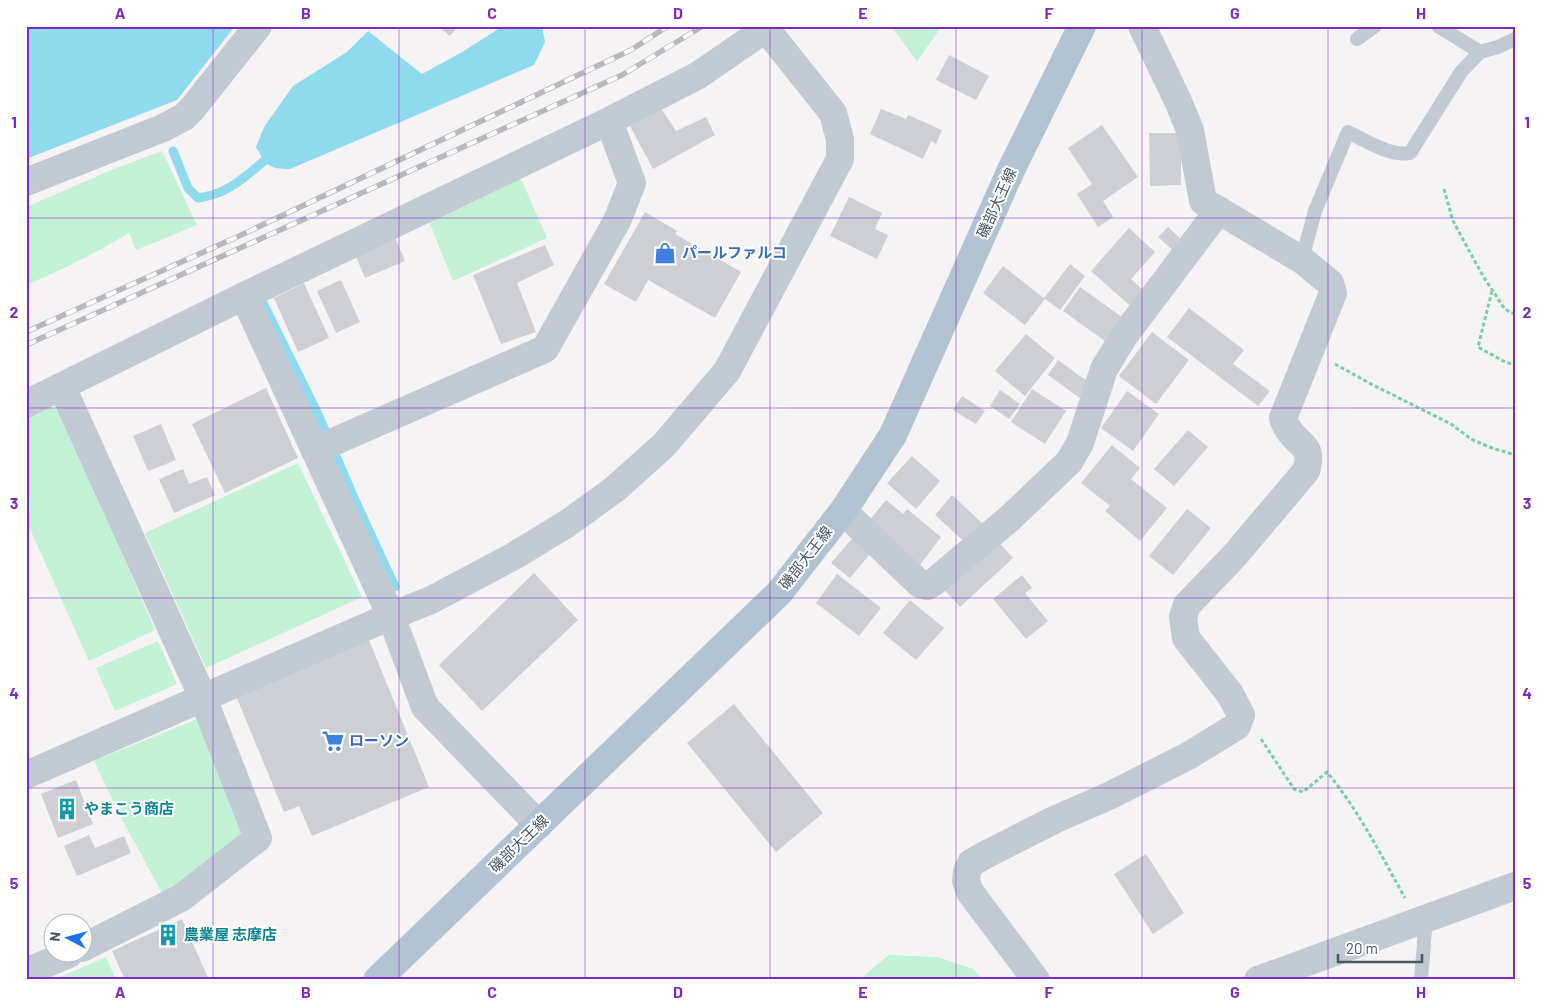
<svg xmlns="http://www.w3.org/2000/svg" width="1541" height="1006" viewBox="0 0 1541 1006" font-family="Barlow,'Noto Sans JP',sans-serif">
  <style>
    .green { fill: #c3f1d5 }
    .water { fill: #90daee }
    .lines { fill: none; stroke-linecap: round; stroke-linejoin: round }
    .stream { stroke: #90daee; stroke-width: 9 }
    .building { fill: #cdcfd5 }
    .path { stroke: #7ad0a6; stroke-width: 3; stroke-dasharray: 4 2.5; stroke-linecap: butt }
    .service { stroke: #c1cad2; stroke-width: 14 }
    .minor { stroke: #c1cad2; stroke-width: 28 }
    .tertiary { stroke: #c1cad2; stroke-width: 28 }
    .primary { stroke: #b3c2d1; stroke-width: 28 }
    .rail-casing { stroke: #b5b8bd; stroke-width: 5.5 }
    .rail { stroke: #fff; stroke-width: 4; stroke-dasharray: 11; stroke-linecap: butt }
    .grid { fill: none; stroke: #7b2cbf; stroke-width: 1; stroke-opacity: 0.55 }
    .labels { text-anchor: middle; stroke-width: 4; stroke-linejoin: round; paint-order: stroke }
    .street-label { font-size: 15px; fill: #4a5661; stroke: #fff }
    .shop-label { font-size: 15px; font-weight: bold; fill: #366cbe; stroke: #fff; text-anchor: start }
    .culture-label { font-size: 15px; font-weight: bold; fill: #0d838f; stroke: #fff; text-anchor: start }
    .neatline { fill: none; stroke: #7b2cbf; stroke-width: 2 }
    .grid-label { font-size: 16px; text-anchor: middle; font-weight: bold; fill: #7b2cbf }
  </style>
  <rect width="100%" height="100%" fill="#f5f3f3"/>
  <path class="green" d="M 891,26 L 942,26 L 917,61 Z
    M 162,151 L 197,225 L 136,250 L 129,233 C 96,253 62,270 26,285 L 26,207 L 114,169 Z
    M 519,174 L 547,238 L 453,281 L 428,219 Z
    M 50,408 L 60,410 L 155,630 L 89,661 L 26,520 L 26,419 Z
    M 298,463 L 362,597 L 206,668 L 145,533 Z
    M 158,641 L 177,684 L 115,711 L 96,668 Z
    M 202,717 L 249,835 L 163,895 L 123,821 L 94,761 Z
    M 889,955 L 937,957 L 973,969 L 984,980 L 859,980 Z
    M 106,957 L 116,980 L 53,980 Z"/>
  <path class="water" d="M 26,26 L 235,26 L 177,100 L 26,159 Z
    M 503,26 L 542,26 L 545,42 L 534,65 L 290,169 C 268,169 266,165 256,147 L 264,127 L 293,86 L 347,52 L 368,31 L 422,74 L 464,51 Z"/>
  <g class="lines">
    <path class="stream" d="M 173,151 L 188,188 L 198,198 C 228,194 242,179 264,161
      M 262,301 L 318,414 L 355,500 L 395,587"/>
  </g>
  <path class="building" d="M 438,26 L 458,26 L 450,36 Z
    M 949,55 L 989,76 L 976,100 L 936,80 Z
    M 661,108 L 676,131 L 706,117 L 715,135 L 653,169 L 630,126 Z
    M 881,109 L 906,119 L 908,115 L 942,130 L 936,144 L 931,141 L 923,159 L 870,134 Z
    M 1102,125 L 1138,177 L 1103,201 L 1113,217 L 1098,227 L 1077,194 L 1092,184 L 1068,148 Z
    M 1149,133 L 1181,133 L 1181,185 L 1150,186 Z
    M 849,197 L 882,213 L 875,229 L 888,235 L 877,259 L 830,236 Z
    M 645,212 L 677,231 L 675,234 L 741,272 L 715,318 L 648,280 L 636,302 L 604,284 Z
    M 1168,227 L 1187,245 L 1178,255 L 1158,237 Z
    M 1129,228 L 1155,252 L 1131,279 L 1150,296 L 1137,312 L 1091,271 Z
    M 394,235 L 405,261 L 365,278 L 354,252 Z
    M 545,245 L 554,265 L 517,283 L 536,332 L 501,344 L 473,275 Z
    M 1070,264 L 1085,276 L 1060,310 L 1044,298 Z
    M 1003,266 L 1045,299 L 1025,325 L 983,293 Z
    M 341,280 L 360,322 L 336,333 L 317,291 Z
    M 304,283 L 329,338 L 298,352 L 274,298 Z
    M 1080,287 L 1122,317 L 1105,341 L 1063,311 Z
    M 1189,308 L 1244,350 L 1233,364 L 1270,391 L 1258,406 L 1167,337 Z
    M 1152,332 L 1189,360 L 1156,404 L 1119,376 Z
    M 1026,334 L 1055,358 L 1025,396 L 995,371 Z
    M 1058,360 L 1091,384 L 1080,398 L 1048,375 Z
    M 266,388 L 298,458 L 225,493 L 192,424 Z
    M 1032,389 L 1066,411 L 1045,444 L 1011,422 Z
    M 1000,390 L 1020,404 L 1009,419 L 990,406 Z
    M 1127,391 L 1159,414 L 1133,451 L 1101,428 Z
    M 962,396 L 985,411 L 976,424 L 953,410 Z
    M 161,424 L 176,460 L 148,471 L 133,436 Z
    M 1188,430 L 1208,447 L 1174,486 L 1154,469 Z
    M 1112,445 L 1140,468 L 1131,479 L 1167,508 L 1140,541 L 1105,511 L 1110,506 L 1081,483 Z
    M 912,456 L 940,481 L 916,509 L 887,483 Z
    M 183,469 L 189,484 L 207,477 L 215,495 L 174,513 L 159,479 Z
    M 952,495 L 983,524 L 966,543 L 935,515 Z
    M 886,500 L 903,514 L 907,509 L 941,537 L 919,566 L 867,523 Z
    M 1187,509 L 1211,528 L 1173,575 L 1149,556 Z
    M 856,534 L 874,549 L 850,578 L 831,563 Z
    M 993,536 L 1013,558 L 960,607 L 940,585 Z
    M 534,573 L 578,620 L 482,711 L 439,665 Z
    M 837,574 L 881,608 L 859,636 L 816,603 Z
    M 1022,575 L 1032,588 L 1025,593 L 1048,621 L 1026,639 L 993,599 Z
    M 910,600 L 944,628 L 916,660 L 883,633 Z
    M 369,640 L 429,787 L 312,836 L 299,806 L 284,812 L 236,696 Z
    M 734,704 L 823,813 L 776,852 L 687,743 Z
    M 76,780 L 93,824 L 58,838 L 41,794 Z
    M 89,835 L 95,848 L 124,836 L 131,853 L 77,876 L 64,846 Z
    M 1146,854 L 1184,913 L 1153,934 L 1114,874 Z
    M 182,919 L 209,980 L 125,980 L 112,951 Z"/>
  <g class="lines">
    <path class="path" d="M 1444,189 L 1453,221 L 1483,276 L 1504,308 L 1511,313 L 1515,313
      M 1492,291 L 1478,347 L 1505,362 L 1515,365
      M 1335,364 L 1371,384 L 1451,424 L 1471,439 L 1489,447 L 1515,455
      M 1261,739 L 1294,789 L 1303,792 L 1327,772 C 1359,811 1381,855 1405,898"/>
    <path class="service" d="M 1438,26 L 1480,52
      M 1357,39 L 1375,26
      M 1302,260 L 1315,211 L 1348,132 C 1367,141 1388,156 1410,153 L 1461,72 L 1480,52 L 1498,47 L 1515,39
      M 1421,980 L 1426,918"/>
    <path class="minor" d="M 26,182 L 163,128 L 184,117 L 192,109 L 258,26
      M 244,296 L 391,616 L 431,600 L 514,556 L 568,523 L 615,489 L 664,445 L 727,371 L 840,159 L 840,139 L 833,113 L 766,29
      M 62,387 L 203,698 L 258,838 L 181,898 L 82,948
      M 26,404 L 244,296 L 609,121 L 697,76 L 770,26
      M 315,450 L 545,349 L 617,221 L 632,183 L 609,121
      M 843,511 L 920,584 L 927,586 L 934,582 L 1009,519 L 1069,462 L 1080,443 L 1104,369 L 1124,336 L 1219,210
      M 26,972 L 69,954
      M 1036,980 L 970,892 L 966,881 L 967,872 L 971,863 L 985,855 L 1056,819 L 1109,796 L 1188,756 L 1237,726 L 1241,715 L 1230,694 L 1186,638 L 1183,617 L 1187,605 L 1235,555 L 1306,471 C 1314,445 1300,447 1288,429 C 1286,426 1284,422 1283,418 L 1333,293 L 1330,283 L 1302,260 L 1203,201 L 1190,130 L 1178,101 L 1142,26
      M 1258,980 L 1515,886"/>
    <path class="tertiary" d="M 26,775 L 391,616 L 425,707 L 539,825"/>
    <path class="primary" d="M 377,980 L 779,593 L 843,511 L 893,435 L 1011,170 L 1082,26"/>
    <g class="rail-casing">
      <path id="rail" d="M 26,332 L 239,236 L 631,50 L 668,26
        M 26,345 L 622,75 L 703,26"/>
    </g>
    <use href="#rail" class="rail"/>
  </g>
  <path class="grid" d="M 213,26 L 213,980M 399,26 L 399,980M 585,26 L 585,980M 770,26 L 770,980M 956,26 L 956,980M 1142,26 L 1142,980M 1328,26 L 1328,980M 26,218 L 1515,218M 26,408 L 1515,408M 26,598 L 1515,598M 26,788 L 1515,788"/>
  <defs>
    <g id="shop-bare" transform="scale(1.725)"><path d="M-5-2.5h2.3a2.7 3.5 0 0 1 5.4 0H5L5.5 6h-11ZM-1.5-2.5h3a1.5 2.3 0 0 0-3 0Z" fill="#3f7fe0" stroke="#fff" stroke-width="2.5" paint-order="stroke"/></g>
    <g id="supermarket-bare" transform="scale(1.725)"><path d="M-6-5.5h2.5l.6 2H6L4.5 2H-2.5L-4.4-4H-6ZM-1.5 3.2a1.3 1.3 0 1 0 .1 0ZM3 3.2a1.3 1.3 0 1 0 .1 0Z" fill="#3f7fe0" stroke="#fff" stroke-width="2.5" paint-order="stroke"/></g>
    <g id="building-bare" transform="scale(1.725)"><path d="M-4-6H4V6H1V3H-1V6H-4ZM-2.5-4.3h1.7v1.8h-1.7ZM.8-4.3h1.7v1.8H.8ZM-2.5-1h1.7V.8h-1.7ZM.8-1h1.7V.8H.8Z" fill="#0f9aa8" stroke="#fff" stroke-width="2.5" paint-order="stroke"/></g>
  </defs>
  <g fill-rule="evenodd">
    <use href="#shop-bare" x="665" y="253"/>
    <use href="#supermarket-bare" x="333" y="741"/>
    <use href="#building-bare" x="67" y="809"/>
    <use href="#building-bare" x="168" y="935"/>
  </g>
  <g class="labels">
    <g class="street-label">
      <text transform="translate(997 203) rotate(-66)" y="5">磯部大王線</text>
      <text transform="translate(806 558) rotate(-52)" y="5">磯部大王線</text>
      <text transform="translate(519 844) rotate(-44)" y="5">磯部大王線</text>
    </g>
    <g class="shop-label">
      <text x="682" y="258">パールファルコ</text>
      <text x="349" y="746">ローソン</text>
    </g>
    <g class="culture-label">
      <text x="84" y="814">やまこう商店</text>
      <text x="184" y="940">農業屋 志摩店</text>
    </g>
  </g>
  <rect width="1541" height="1006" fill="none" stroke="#ffffff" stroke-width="55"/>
  <g transform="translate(68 938) rotate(276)"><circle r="24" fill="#ffffff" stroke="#b7bbc0"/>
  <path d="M0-4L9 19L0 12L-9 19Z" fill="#1a73e8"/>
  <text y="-8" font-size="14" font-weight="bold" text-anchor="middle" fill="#4a5661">N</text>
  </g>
  <path d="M1338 954v8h84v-8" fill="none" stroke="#4a5661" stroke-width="2.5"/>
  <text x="1346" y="954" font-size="15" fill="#4a5661" stroke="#ffffff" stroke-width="4" paint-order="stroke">20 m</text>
  <rect x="28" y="28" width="1486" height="950" class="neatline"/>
  <g class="grid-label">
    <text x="120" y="19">A</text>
    <text x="306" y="19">B</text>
    <text x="492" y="19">C</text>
    <text x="678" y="19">D</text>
    <text x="863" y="19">E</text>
    <text x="1049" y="19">F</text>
    <text x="1235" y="19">G</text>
    <text x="1421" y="19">H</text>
    <text x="14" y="128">1</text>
    <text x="1527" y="128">1</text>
    <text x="14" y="318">2</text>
    <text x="1527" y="318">2</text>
    <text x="14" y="509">3</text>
    <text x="1527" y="509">3</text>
    <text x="14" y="699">4</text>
    <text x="1527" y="699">4</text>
    <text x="14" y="889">5</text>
    <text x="1527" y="889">5</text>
    <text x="120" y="998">A</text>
    <text x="306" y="998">B</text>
    <text x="492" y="998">C</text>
    <text x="678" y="998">D</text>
    <text x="863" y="998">E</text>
    <text x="1049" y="998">F</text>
    <text x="1235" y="998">G</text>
    <text x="1421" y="998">H</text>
  </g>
</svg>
